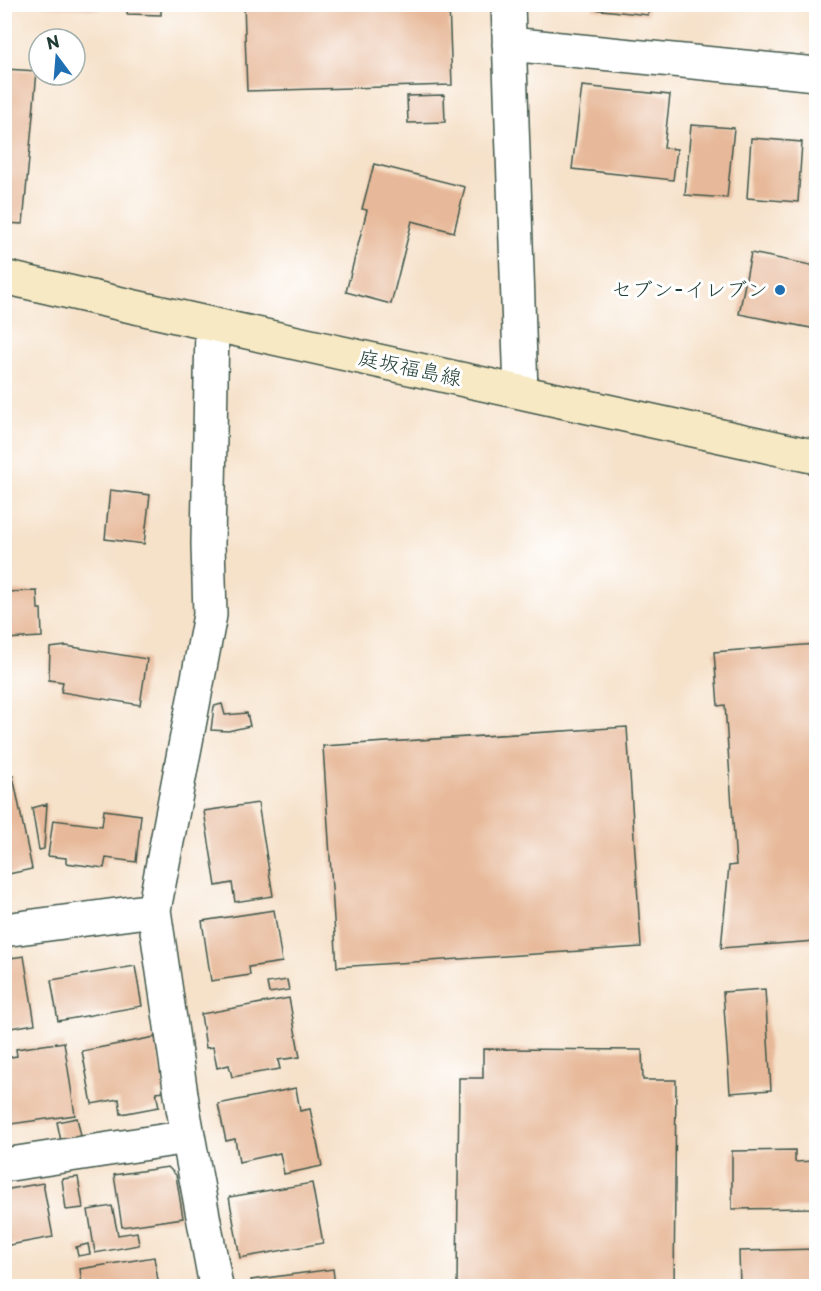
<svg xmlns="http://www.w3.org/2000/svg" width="821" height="1291" viewBox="0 0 821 1291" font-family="'Playpen Sans','Klee One',sans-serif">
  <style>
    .building { fill: #e7b99a }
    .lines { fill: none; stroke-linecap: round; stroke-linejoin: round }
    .street-casing { stroke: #3f564a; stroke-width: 36 }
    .secondary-casing { stroke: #3f564a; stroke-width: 36 }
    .street { stroke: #fff; stroke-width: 33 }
    .secondary { stroke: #f7e9c3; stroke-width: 33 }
    .poi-dot { fill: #1f6fb2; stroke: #fff; stroke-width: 2 }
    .labels { text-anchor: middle; stroke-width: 6; stroke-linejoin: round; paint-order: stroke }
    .poi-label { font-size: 21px; fill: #1f3d34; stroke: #fff; text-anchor: end }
    .street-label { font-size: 21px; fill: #1f3d34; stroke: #fff }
  </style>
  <rect width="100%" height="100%" fill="#fff"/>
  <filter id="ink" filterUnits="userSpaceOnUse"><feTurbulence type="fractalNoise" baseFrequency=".0167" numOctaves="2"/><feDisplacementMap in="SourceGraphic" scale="12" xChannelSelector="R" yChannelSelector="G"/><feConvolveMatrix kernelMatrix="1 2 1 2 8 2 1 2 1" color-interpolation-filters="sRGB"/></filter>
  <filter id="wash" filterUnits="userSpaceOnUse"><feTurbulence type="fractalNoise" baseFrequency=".008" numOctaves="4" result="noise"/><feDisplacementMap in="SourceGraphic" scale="24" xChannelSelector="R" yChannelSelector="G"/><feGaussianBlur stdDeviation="1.35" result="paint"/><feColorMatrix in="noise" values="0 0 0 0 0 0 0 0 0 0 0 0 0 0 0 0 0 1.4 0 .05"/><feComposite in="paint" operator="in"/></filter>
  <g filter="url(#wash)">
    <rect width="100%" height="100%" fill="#f6e1c9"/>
    <g id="blocks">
      <path class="building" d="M 42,4 L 102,4 L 101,10 L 42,6 Z
        M 128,4 L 161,4 L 161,15 L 127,14 Z
        M 244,4 L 449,4 L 452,85 L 247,91 Z
        M 593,4 L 649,4 L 648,15 L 593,9 Z
        M 5,69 L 37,71 L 23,224 L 5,223 Z
        M 582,86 L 670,95 L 664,148 L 677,149 L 673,180 L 572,169 Z
        M 444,95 L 445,122 L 408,123 L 407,96 Z
        M 691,125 L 734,128 L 727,198 L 685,195 Z
        M 751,138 L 802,142 L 798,202 L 747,198 Z
        M 374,164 L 465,187 L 454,232 L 412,221 L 391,304 L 346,292 L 367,210 L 362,209 Z
        M 751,253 L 816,266 L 816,329 L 739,314 Z
        M 110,490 L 150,495 L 144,544 L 105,539 Z
        M 37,591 L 38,609 L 41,609 L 42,637 L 4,639 L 4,592 Z
        M 816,644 L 816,941 L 721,948 L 729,866 L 736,865 L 725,705 L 718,706 L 714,652 Z
        M 66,646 L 147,659 L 140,705 L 61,692 L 63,682 L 49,680 L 50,648 Z
        M 222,704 L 225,715 L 247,713 L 250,726 L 228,731 L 211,730 L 214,706 Z
        M 627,727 L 641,947 L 337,967 L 323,746 Z
        M 13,776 L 32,869 L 4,875 L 4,778 Z
        M 258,803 L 273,896 L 235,902 L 232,883 L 216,886 L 204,811 Z
        M 47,804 L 44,849 L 39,850 L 32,808 Z
        M 104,810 L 141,815 L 136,862 L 106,858 L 104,868 L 66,863 L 66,858 L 48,856 L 53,820 L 102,826 Z
        M 274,910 L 282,962 L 249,967 L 250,975 L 211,981 L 202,921 Z
        M 24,956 L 35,1024 L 4,1029 L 4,959 Z
        M 135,966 L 142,1006 L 58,1021 L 51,980 Z
        M 287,980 L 289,990 L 269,993 L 267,983 Z
        M 765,989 L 771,1090 L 730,1093 L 723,992 Z
        M 289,998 L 300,1057 L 278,1060 L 280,1069 L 232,1077 L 229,1065 L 217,1068 L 213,1047 L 206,1048 L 201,1014 Z
        M 155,1037 L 165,1091 L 156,1092 L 159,1107 L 121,1114 L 119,1099 L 92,1104 L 82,1051 Z
        M 64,1042 L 75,1115 L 4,1125 L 4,1058 L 17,1056 L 16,1049 Z
        M 483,1049 L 642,1050 L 643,1080 L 676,1080 L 674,1286 L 457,1286 L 459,1078 L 483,1078 Z
        M 296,1088 L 300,1111 L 310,1109 L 322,1166 L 284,1174 L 280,1153 L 239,1162 L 235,1139 L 226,1141 L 218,1104 Z
        M 77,1118 L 81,1136 L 61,1141 L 57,1122 Z
        M 795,1150 L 795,1162 L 814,1161 L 815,1208 L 732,1209 L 732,1151 Z
        M 168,1167 L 176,1175 L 183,1218 L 122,1227 L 114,1175 Z
        M 78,1177 L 83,1208 L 66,1210 L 62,1179 Z
        M 43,1183 L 53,1237 L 4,1246 L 4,1190 Z
        M 312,1183 L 323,1243 L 240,1258 L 229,1197 Z
        M 112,1206 L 118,1235 L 137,1232 L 139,1245 L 95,1253 L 88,1210 Z
        M 88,1244 L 90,1254 L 78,1256 L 76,1247 Z
        M 816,1249 L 816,1286 L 740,1286 L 739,1251 Z
        M 154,1257 L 159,1286 L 82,1286 L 80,1269 Z
        M 333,1269 L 335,1286 L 252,1286 L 251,1280 Z"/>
    </g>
  </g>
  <g filter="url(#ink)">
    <use href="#blocks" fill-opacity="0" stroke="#3f564a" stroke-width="1.5"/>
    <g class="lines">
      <g class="street-casing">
        <path id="street" d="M 508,4 L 521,391
          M 509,44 L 816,74
          M 212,326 L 208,544 L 210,615 L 154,910 L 183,1108 L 216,1286
          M 4,930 L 154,910
          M 4,1165 L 188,1137"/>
      </g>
      <g class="secondary-casing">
        <path id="secondary" d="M 4,277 C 275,340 546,397 816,457"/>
      </g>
      <use href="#street" class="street"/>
      <use href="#secondary" class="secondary"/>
    </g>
  </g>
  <circle class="poi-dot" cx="780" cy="290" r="6"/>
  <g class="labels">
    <g class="poi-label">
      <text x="768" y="297">セブン-イレブン</text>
    </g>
    <g class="street-label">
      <text transform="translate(410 368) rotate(12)" y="7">庭坂福島線</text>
    </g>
  </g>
  <rect width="821" height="1291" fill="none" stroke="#fff" stroke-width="24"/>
  <g transform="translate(57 57) rotate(344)"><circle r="28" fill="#ffffff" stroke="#a5b1ae" stroke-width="1.5"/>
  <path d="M0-4.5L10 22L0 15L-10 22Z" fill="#1f6fb2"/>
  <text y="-9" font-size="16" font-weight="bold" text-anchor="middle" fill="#1f3d34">N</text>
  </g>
</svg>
